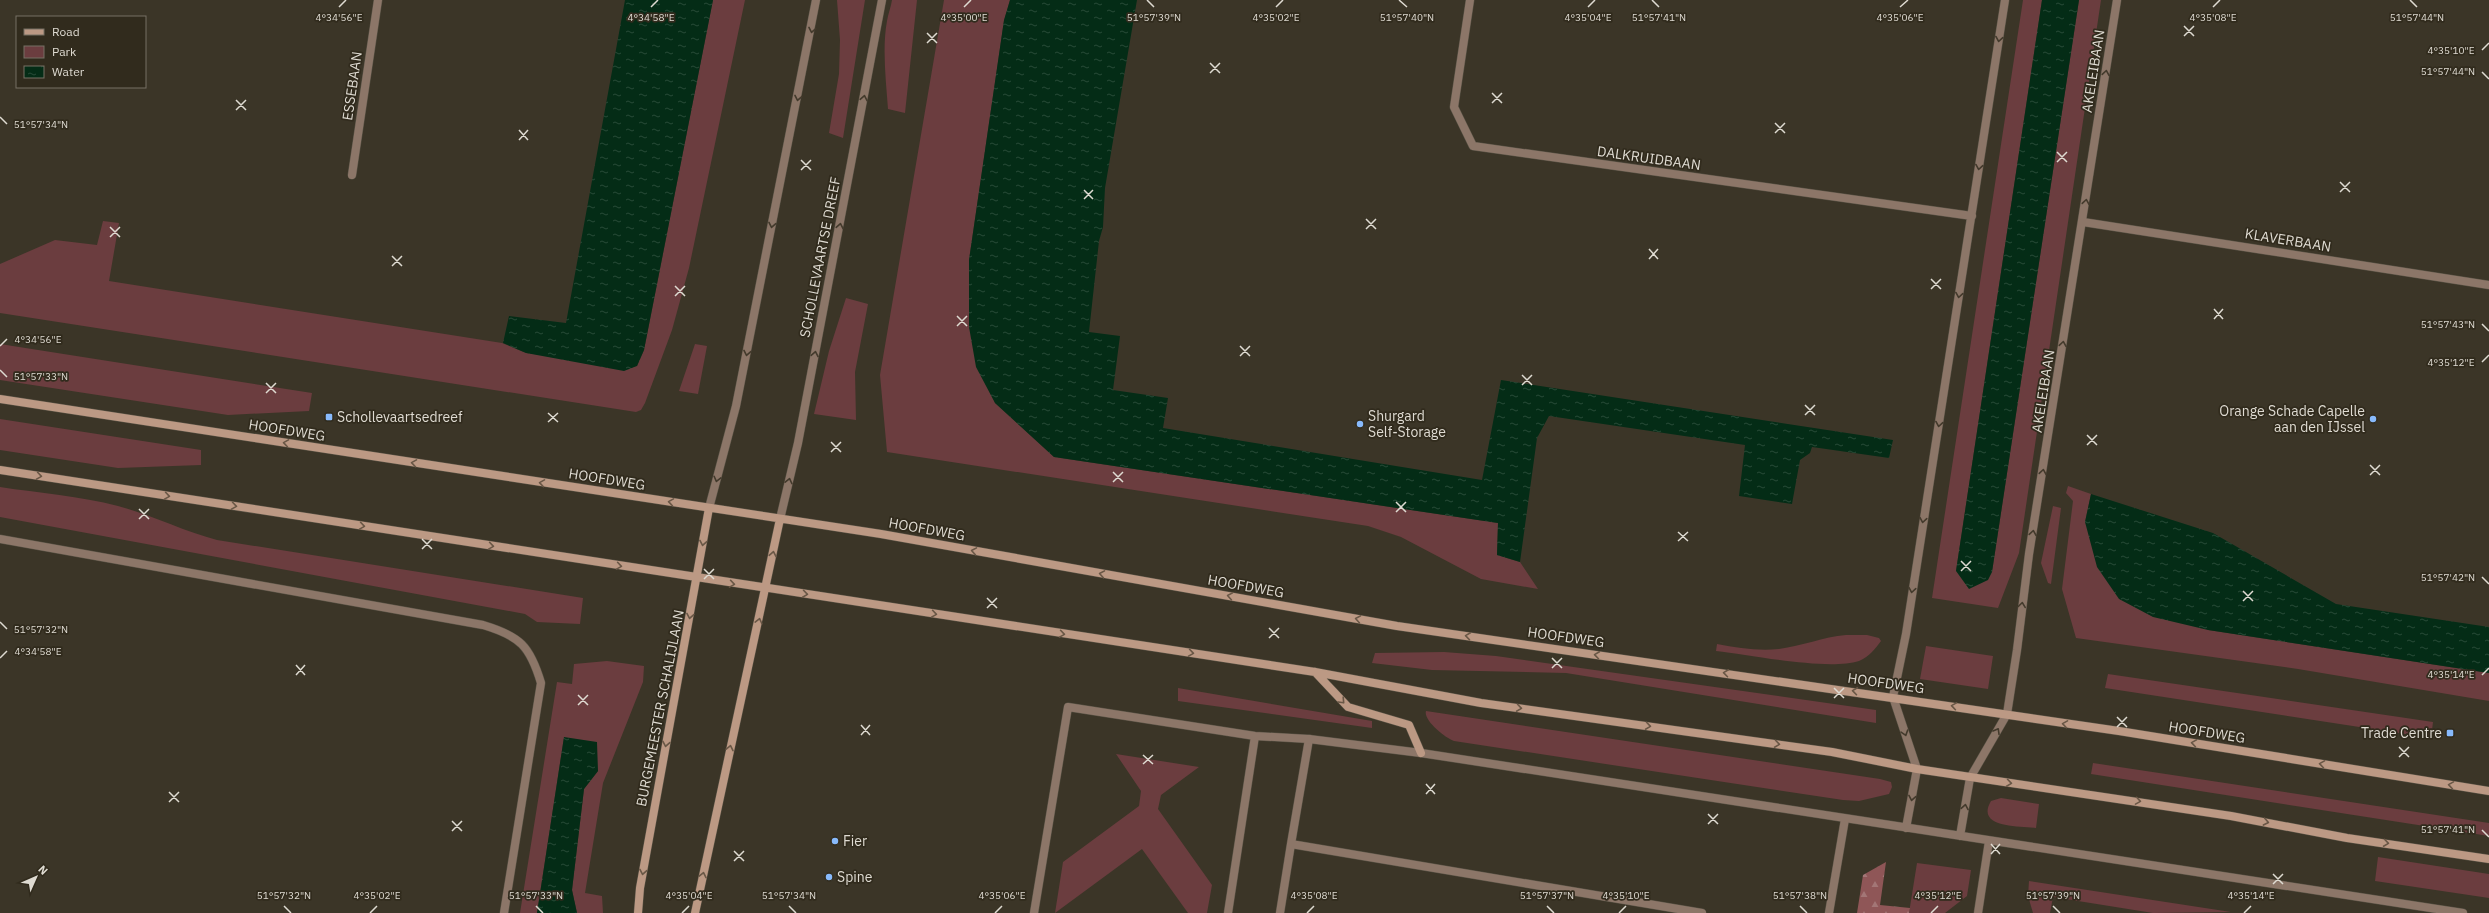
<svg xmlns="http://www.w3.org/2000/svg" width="2489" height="913" viewBox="0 0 2489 913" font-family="'IBM Plex Sans',sans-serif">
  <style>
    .green { fill: #6b3d3f }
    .forest { fill: url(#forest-firs) }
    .water { fill: url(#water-ripples) }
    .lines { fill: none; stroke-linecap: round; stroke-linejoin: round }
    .service-casing { stroke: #595346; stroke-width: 9 }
    .minor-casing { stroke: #595346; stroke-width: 9 }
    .tertiary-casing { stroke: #595346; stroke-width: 9 }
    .secondary-casing { stroke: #595346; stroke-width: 9 }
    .service { stroke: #8c7668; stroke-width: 8 }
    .minor { stroke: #8c7668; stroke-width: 8 }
    .tertiary { stroke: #8c7668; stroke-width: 8 }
    .secondary { stroke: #bc9984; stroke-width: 8 }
    .oneway { stroke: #433a2c }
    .oneway2 { stroke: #695746 }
    .ticks { fill: none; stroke: #dfdbd2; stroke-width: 1.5 }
    .poi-dot { fill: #88bafc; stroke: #312b1d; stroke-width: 1.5 }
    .labels { text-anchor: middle; stroke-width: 3.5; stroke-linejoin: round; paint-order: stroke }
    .street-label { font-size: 14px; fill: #dfdbd2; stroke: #312b1d }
    .poi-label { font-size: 14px; fill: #dfdbd2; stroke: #312b1d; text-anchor: start }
    .ticks-label { font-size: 10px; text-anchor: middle; fill: #dfdbd2; stroke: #312b1d; stroke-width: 3.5; stroke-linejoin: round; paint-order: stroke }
  </style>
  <defs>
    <pattern id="forest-firs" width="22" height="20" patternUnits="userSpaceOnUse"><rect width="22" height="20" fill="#8f5657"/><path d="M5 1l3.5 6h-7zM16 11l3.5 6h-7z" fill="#a37676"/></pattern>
    <pattern id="water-ripples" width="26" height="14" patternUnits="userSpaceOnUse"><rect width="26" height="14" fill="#042c16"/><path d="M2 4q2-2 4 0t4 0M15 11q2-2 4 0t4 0" fill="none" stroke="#284a37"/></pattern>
  </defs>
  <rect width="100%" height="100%" fill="#3b3527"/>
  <path class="green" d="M 713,0 L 745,0 L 689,268 L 672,330 L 645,403 L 641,410 L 636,412 L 0,313 L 0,264 L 55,240 L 97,245 L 103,221 L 119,223 L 109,281 L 502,343 L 526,353 L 637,366 L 644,350 Z
    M 837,0 L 865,0 L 843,138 L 829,133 L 839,74 L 840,40 Z
    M 892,0 L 917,0 L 905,113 L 888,109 C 886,81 882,48 887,21 C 888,14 891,7 892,0 Z
    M 944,0 L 1010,0 L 1004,21 L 969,260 L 969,327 L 995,403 L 1054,457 L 1498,523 L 1497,555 L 1520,562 L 1538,589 L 1481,579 L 1401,537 L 1368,526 L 887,452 L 880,375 Z
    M 2023,0 L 2042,0 L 1956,571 L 1992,572 L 2079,0 L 2101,0 L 2019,553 L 1998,608 L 1932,598 Z
    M 846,298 L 868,304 L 855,372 L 856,420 L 814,414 L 829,351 Z
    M 0,344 L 312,393 L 309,411 L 228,415 L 0,380 Z
    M 695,344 L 707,346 L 698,394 L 679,391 Z
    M 0,419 L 201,450 L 201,465 L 118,468 L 0,450 Z
    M 2068,486 L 2091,494 L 2085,522 L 2208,630 L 2489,673 L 2489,701 L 2298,669 L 2076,638 L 2062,589 L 2073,501 L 2066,493 Z
    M 0,487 C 39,493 80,496 118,506 C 152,515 183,531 217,540 L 583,598 L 580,624 L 537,622 L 525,614 L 0,517 Z
    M 2053,506 L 2061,508 L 2051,584 L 2048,583 L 2041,563 Z
    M 1846,635 L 1867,635 L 1879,638 L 1881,641 C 1875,649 1869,657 1859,661 C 1827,671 1752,655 1716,651 L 1717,644 C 1738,648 1758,651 1779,649 C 1802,646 1823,637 1846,635 Z
    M 1926,646 L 1993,656 L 1988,689 L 1920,679 Z
    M 1444,652 L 1496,656 L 1876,710 L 1876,723 L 1566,673 L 1432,670 L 1372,663 L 1375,653 Z
    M 607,661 L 644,666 L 643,682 L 603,783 L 585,893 L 602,896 L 603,913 L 577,913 L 572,890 L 584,789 L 598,771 L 564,737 L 537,913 L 520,913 L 557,682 L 572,684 L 574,664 Z
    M 2108,674 L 2433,722 L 2431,738 L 2105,688 Z
    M 1178,688 L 1372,721 L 1372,728 L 1178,701 Z
    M 1426,711 L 1880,779 L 1891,782 L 1892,787 L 1889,794 L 1859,801 L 1843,800 L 1454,741 C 1445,738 1423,720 1426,711 Z
    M 1116,754 L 1199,767 L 1161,795 L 1158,809 L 1212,885 L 1207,913 L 1188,913 L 1142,849 L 1055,913 L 1063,862 L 1139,806 L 1141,791 Z
    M 2093,763 L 2489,823 L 2489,836 L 2091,774 Z
    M 2001,798 L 2039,804 L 2036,828 C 2019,826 1975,828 1991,801 Z
    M 2378,857 L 2489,874 L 2489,898 L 2375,881 Z
    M 1917,863 L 1971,870 L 1967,896 L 1945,913 L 1909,913 Z
    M 2029,881 L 2231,912 L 2153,913 L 2053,897 L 2050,913 L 2033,913 L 2028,896 Z"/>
  <path class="forest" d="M 1886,862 L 1880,905 L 1910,908 L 1909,913 L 1857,913 L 1863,875 Z"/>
  <path class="water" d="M 625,0 L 713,0 L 644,350 L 637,366 L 624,371 L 526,353 L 503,343 L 509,316 L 566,323 Z
    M 1010,0 L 1137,0 L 1105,188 L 1103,227 L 1099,241 L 1089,332 L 1120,336 L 1113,390 L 1168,398 L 1163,428 L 1482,480 L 1501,380 L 1893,440 L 1889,458 L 1812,447 L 1810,453 L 1800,460 L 1792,504 L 1739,496 L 1745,445 L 1549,416 L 1537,438 L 1520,562 L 1497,555 L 1498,523 L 1054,457 L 995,403 L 976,367 L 969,327 L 969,260 L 1004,20 Z
    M 2042,0 L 2079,0 L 1992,572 L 1988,580 L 1969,589 L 1956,571 Z
    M 2091,494 L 2213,533 L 2336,604 L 2489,627 L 2489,673 L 2208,630 L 2153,617 L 2119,599 L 2097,567 L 2085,522 Z
    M 564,737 L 597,742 L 598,771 L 584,789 L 572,890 L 577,913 L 537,913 Z"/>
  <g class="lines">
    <g class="service-casing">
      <path id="service" d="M 1309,739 L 1291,844 L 1702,913
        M 1280,913 L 1291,844
        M 1829,913 L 1845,819
        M 1978,913 L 1989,841"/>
    </g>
    <g class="minor-casing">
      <path id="minor" d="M 1470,0 L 1454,107 L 1473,146 L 1972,216
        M 352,175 L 378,0
        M 2083,222 L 2489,285
        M 0,539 L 483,625 C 520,636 530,646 541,683 L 504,913
        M 1906,828 L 1917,769 L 1893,697 L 1906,634 L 2005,0
        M 1960,836 L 1970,778 L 2007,714 L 2017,650 L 2029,554 L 2117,0
        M 1034,913 L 1068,707 L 1255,736 L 1309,739 L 1421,753 L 2463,913
        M 1228,913 L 1255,736"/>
    </g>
    <g class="tertiary-casing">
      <path id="tertiary" d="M 709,508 L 736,406 L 816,0
        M 780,519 L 798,443 L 882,0"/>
    </g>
    <g class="secondary-casing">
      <path id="secondary" d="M 0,399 L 881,534 L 1397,626 L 2119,731 L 2489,791
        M 0,470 L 1315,672 L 1481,703 L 1832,752 L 1917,769 L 2231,816 L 2347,838 L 2489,859
        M 1315,672 L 1348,707 L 1409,725 L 1421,753
        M 638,913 L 640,888 L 709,508
        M 695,913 L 780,519"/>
    </g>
    <use href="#service" class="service"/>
    <use href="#minor" class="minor"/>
    <use href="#tertiary" class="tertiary"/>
    <use href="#secondary" class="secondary"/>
  </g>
  <defs><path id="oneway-chevron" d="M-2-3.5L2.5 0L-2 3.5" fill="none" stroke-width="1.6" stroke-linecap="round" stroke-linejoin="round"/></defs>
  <g class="oneway">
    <use href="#oneway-chevron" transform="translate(812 30) rotate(101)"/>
    <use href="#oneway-chevron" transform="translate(1999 39) rotate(99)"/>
    <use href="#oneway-chevron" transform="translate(2106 73) rotate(-81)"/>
    <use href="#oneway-chevron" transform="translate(798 98) rotate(101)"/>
    <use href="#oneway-chevron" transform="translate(864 98) rotate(-79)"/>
    <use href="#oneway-chevron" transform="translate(1979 167) rotate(99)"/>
    <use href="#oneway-chevron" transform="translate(2086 202) rotate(-81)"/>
    <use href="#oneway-chevron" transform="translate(772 225) rotate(101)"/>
    <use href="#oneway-chevron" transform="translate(840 226) rotate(-79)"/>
    <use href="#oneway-chevron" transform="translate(1959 295) rotate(99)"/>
    <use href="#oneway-chevron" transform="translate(2063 344) rotate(-81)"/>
    <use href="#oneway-chevron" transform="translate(747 353) rotate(101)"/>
    <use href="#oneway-chevron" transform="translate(815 354) rotate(-79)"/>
    <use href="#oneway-chevron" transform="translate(1939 424) rotate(99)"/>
    <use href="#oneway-chevron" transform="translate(2043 472) rotate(-81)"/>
    <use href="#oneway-chevron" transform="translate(717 479) rotate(104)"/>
    <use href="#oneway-chevron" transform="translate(789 481) rotate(-77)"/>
    <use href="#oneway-chevron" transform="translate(1923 520) rotate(99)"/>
    <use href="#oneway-chevron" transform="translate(2033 533) rotate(-81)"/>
    <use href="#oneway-chevron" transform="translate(1912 590) rotate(99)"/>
    <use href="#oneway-chevron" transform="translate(2022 605) rotate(-82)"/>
    <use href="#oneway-chevron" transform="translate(1997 731) rotate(-60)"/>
    <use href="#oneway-chevron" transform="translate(1905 733) rotate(72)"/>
    <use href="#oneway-chevron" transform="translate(1912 798) rotate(100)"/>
    <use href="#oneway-chevron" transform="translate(1965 807) rotate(-80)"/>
  </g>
  <g class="oneway2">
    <use href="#oneway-chevron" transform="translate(286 443) rotate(-171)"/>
    <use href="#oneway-chevron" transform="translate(414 463) rotate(-171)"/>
    <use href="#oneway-chevron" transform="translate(39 476) rotate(9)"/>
    <use href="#oneway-chevron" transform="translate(542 483) rotate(-171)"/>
    <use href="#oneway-chevron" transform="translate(167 496) rotate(9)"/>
    <use href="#oneway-chevron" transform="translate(671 502) rotate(-171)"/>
    <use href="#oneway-chevron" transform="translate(234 506) rotate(9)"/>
    <use href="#oneway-chevron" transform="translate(362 526) rotate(9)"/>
    <use href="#oneway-chevron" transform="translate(703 543) rotate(100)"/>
    <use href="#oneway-chevron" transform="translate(491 546) rotate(9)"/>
    <use href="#oneway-chevron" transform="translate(974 551) rotate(-170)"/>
    <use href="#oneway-chevron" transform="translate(773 554) rotate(-79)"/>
    <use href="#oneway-chevron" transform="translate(619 566) rotate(9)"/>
    <use href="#oneway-chevron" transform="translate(1102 574) rotate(-170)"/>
    <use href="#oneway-chevron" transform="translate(732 584) rotate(9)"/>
    <use href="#oneway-chevron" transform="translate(805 594) rotate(8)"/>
    <use href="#oneway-chevron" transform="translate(1230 596) rotate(-170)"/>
    <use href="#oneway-chevron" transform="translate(934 614) rotate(9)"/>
    <use href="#oneway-chevron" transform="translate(690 616) rotate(100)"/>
    <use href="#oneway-chevron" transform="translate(1358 619) rotate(-170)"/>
    <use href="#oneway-chevron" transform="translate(759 621) rotate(-76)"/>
    <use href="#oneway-chevron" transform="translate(1062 634) rotate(9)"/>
    <use href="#oneway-chevron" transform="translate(1468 636) rotate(-172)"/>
    <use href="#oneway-chevron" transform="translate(1191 653) rotate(9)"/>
    <use href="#oneway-chevron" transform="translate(1597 655) rotate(-172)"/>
    <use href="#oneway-chevron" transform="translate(1726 673) rotate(-172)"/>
    <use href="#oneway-chevron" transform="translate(1855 691) rotate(-172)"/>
    <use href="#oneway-chevron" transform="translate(1342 701) rotate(47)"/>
    <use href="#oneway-chevron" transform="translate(1954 706) rotate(-171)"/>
    <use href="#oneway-chevron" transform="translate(1519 708) rotate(8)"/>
    <use href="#oneway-chevron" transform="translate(2065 724) rotate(-171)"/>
    <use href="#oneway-chevron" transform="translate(1648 726) rotate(8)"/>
    <use href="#oneway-chevron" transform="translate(2194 743) rotate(-171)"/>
    <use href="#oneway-chevron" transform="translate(666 744) rotate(100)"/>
    <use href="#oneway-chevron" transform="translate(1777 744) rotate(8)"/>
    <use href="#oneway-chevron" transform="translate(730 748) rotate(-78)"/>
    <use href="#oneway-chevron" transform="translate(2322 764) rotate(-171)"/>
    <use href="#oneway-chevron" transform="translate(2009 783) rotate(8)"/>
    <use href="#oneway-chevron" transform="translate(2451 785) rotate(-171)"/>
    <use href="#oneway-chevron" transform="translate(2138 801) rotate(9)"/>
    <use href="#oneway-chevron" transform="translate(2266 822) rotate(11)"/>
    <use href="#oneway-chevron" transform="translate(2386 843) rotate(8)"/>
    <use href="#oneway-chevron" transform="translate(643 872) rotate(100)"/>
    <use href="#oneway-chevron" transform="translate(703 875) rotate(-78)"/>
  </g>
  <path class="ticks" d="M 1147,0 L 1154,7M 1399,0 L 1407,7M 1652,0 L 1659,7M 2410,0 L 2417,7M 339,7 L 346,0M 651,7 L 658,0M 964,7 L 971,0M 1276,7 L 1283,0M 1588,7 L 1595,0M 1900,7 L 1908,0M 2213,7 L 2220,0M 2184,26 L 2194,36M 927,33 L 937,43M 2184,36 L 2194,26M 927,43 L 937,33M 2482,50 L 2489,43M 1210,63 L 1220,73M 2482,72 L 2489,79M 1210,73 L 1220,63M 1492,93 L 1502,103M 236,100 L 246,110M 1492,103 L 1502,93M 236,110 L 246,100M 0,117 L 7,124M 1775,123 L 1785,133M 519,130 L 528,140M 1775,133 L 1785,123M 519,140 L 528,130M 2057,152 L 2067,162M 801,160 L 811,170M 2057,162 L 2067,152M 801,170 L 811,160M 2340,182 L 2350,192M 1084,190 L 1093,199M 2340,192 L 2350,182M 1084,199 L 1093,190M 1366,219 L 1376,229M 110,227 L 120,237M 1366,229 L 1376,219M 110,237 L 120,227M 1649,249 L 1658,259M 392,256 L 402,266M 1649,259 L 1658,249M 392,266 L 402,256M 1931,279 L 1941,289M 675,286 L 685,296M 1931,289 L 1941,279M 675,296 L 685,286M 2214,309 L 2223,319M 957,316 L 967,326M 2214,319 L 2223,309M 2482,324 L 2489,331M 957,326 L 967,316M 0,346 L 7,339M 1240,346 L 1250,356M 1240,356 L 1250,346M 2482,362 L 2489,355M 0,370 L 7,377M 1522,375 L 1532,385M 266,383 L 276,393M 1522,385 L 1532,375M 266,393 L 276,383M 1805,405 L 1815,415M 548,413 L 558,422M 1805,415 L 1815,405M 548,422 L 558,413M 2087,435 L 2097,445M 831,442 L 841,452M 2087,445 L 2097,435M 831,452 L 841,442M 2370,465 L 2380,475M 1113,472 L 1123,482M 2370,475 L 2380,465M 1113,482 L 1123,472M 1396,502 L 1406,512M 139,509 L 149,519M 1396,512 L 1406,502M 139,519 L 149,509M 1678,532 L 1688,541M 422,539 L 432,549M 1678,541 L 1688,532M 422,549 L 432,539M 1961,561 L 1971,571M 704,569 L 714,579M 1961,571 L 1971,561M 2482,577 L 2489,584M 704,579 L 714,569M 2243,591 L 2253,601M 987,598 L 997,608M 2243,601 L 2253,591M 987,608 L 997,598M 0,622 L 7,629M 1269,628 L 1279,638M 1269,638 L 1279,628M 0,658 L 7,651M 1552,658 L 1562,668M 296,665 L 305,675M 1552,668 L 1562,658M 296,675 L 305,665M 2482,675 L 2489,668M 1834,688 L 1844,698M 578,695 L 588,705M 1834,698 L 1844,688M 578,705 L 588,695M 2117,717 L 2127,727M 861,725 L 870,735M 2117,727 L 2127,717M 861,735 L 870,725M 2399,747 L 2409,757M 1143,755 L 1153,764M 2399,757 L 2409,747M 1143,764 L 1153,755M 1426,784 L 1435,794M 169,792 L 179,802M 1426,794 L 1435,784M 169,802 L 179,792M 1708,814 L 1718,824M 452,821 L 462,831M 1708,824 L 1718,814M 2482,830 L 2489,837M 452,831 L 462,821M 1991,844 L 2000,854M 734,851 L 744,861M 1991,854 L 2000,844M 734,861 L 744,851M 2273,874 L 2283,884M 2273,884 L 2283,874M 284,906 L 291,913M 536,906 L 543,913M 789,906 L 796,913M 1547,906 L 1554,913M 1800,906 L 1807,913M 2053,906 L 2060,913M 370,913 L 377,906M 682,913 L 689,906M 995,913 L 1002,906M 1307,913 L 1314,906M 1619,913 L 1626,906M 1931,913 L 1938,906M 2244,913 L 2251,906"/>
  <g class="poi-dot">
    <rect x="325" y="413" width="8" height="8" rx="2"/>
    <circle cx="2373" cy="419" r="4"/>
    <circle cx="1360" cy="424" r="4"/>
    <rect x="2446" y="729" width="8" height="8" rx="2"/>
    <circle cx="835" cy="841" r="4"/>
    <circle cx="829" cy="877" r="4"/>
  </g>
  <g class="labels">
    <g class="street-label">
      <text transform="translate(2093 71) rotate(-81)" y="5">AKELEIBAAN</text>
      <text transform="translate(352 86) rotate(-82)" y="5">ESSEBAAN</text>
      <text transform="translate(1649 158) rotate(8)" y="5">DALKRUIDBAAN</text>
      <text transform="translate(2288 240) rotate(9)" y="5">KLAVERBAAN</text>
      <text transform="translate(820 257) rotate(-79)" y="5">SCHOLLEVAARTSE DREEF</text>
      <text transform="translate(2043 391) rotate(-81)" y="5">AKELEIBAAN</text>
      <text transform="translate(287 430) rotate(9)" y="5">HOOFDWEG</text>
      <text transform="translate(607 479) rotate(9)" y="5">HOOFDWEG</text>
      <text transform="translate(927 529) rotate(10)" y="5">HOOFDWEG</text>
      <text transform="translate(1246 586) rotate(10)" y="5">HOOFDWEG</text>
      <text transform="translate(1566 637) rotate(8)" y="5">HOOFDWEG</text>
      <text transform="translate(1886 683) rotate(8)" y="5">HOOFDWEG</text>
      <text transform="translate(660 708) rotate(-79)" y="5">BURGEMEESTER SCHALIJLAAN</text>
      <text transform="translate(2207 732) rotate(9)" y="5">HOOFDWEG</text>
    </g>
    <g class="poi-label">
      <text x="2365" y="416" text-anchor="end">Orange Schade Capelle<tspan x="2365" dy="16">aan den IJssel</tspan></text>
      <text x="1368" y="421">Shurgard<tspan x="1368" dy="16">Self-Storage</tspan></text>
      <text x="337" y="422">Schollevaartsedreef</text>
      <text x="2442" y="738" text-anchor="end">Trade Centre</text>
      <text x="843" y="846">Fier</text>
      <text x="837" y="882">Spine</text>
    </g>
  </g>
  <g class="ticks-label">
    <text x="339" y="21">4°34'56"E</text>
    <text x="651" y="21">4°34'58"E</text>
    <text x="964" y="21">4°35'00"E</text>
    <text x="1154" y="21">51°57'39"N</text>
    <text x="1276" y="21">4°35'02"E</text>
    <text x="1407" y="21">51°57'40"N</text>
    <text x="1588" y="21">4°35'04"E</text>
    <text x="1659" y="21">51°57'41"N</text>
    <text x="1900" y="21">4°35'06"E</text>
    <text x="2213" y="21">4°35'08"E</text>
    <text x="2417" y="21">51°57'44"N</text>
    <text x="2451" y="54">4°35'10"E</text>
    <text x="2448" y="75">51°57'44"N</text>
    <text x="41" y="128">51°57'34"N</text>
    <text x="2448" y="328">51°57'43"N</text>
    <text x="38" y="343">4°34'56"E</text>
    <text x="2451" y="366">4°35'12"E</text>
    <text x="41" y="380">51°57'33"N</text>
    <text x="2448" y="581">51°57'42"N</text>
    <text x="41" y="633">51°57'32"N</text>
    <text x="38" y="655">4°34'58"E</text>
    <text x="2451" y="678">4°35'14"E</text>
    <text x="2448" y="833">51°57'41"N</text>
    <text x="377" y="899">4°35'02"E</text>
    <text x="689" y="899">4°35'04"E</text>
    <text x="1002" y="899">4°35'06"E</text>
    <text x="1314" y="899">4°35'08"E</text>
    <text x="1626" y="899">4°35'10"E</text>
    <text x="1938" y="899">4°35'12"E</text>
    <text x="2053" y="899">51°57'39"N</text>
    <text x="284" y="899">51°57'32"N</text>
    <text x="536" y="899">51°57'33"N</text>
    <text x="789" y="899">51°57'34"N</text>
    <text x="1547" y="899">51°57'37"N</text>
    <text x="1800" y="899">51°57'38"N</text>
    <text x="2251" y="899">4°35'14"E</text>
  </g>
  <rect x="16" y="16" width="130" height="72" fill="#312b1d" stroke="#777165"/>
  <rect x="24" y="29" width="20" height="6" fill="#bc9984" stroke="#777165"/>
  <text x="52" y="36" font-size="12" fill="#dfdbd2">Road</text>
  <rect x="24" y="46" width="20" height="12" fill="#6b3d3f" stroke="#777165"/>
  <text x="52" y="56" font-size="12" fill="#dfdbd2">Park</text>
  <rect x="24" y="66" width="20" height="12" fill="url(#water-ripples)" stroke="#777165"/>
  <text x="52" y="76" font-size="12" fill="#dfdbd2">Water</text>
  <g transform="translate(36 877) rotate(45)" stroke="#312b1d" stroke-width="3" paint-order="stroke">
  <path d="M0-3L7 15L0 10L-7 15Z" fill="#dfdbd2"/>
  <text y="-6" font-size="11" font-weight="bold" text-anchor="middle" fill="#dfdbd2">N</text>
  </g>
</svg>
